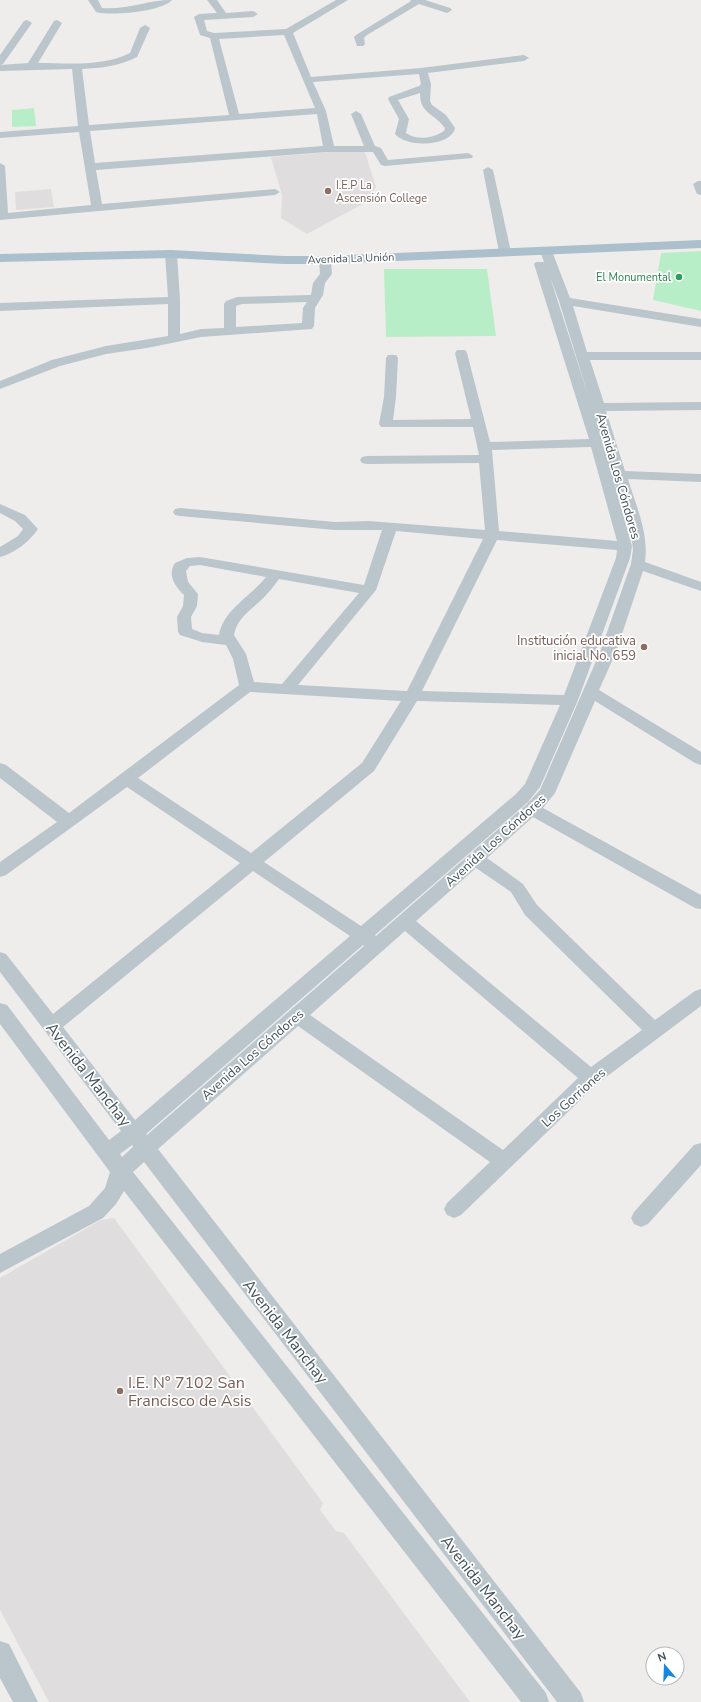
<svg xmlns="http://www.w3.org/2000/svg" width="701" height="1702" viewBox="0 0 701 1702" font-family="'Nunito Sans',sans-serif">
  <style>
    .education { fill: #e0ddde }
    .green { fill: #b8eec7 }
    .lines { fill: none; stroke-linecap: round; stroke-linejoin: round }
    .minor { fill: #bac6cc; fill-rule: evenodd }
    .major { fill: #abbfcc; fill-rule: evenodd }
    .education-dot { fill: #8d6e63; stroke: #fff; stroke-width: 1.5 }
    .leisure-dot { fill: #2e9e5b; stroke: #fff; stroke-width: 1.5 }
    .labels { text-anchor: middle; stroke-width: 3.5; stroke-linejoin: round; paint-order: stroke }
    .far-education-label { font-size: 11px; fill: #785e54; stroke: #fff; text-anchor: start }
    .far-street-label { font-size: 11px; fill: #445259; stroke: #fff }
    .far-leisure-label { font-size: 11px; fill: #27864d; stroke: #fff; text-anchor: end }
    .street-label { font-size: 13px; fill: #445259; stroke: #fff }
    .education-label { font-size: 13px; fill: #785e54; stroke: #fff; text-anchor: end }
    .near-street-label { font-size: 16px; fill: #445259; stroke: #fff }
    .near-education-label { font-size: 16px; fill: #785e54; stroke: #fff; text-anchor: start }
  </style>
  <rect width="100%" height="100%" fill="#efecec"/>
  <path class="education" d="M 364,149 L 376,187 L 370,200 L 307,234 L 281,218 L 282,195 L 271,157 Z
    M 51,189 L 54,207 L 16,210 L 15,192 Z
    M 114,1218 L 323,1503 L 320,1510 L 336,1531 L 344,1533 L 470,1702 L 49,1702 L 0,1610 L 0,1278 L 101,1220 Z"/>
  <path class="green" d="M 34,108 L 36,126 L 12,127 L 12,110 Z
    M 701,251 L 701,311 L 653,300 L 661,253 Z
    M 487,269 L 496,336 L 386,337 L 384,269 Z"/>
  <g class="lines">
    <path class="minor" d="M 88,0 L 98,0 L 102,8 C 126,10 148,0 172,0 C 161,12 111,16 96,12 Z
      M 207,0 L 217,0 L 226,13 L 253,11 L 258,14 L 253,17 L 204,20 L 207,31 L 214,33 L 286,29 L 336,0 L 348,0 L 293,33 L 311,77 L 421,68 L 524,55 L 529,58 L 524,61 L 428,73 L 431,84 L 430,101 L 432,105 L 446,115 L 455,128 C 451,147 406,148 395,134 L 399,119 L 388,99 L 389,97 L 419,86 L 421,84 L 419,74 L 313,82 L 326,111 L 334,146 L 364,146 L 351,114 L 356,111 L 361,114 L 375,146 L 381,148 L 388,160 L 468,153 L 473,156 L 472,158 L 385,166 L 381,165 L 373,152 L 326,152 L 96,170 L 102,204 L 275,189 L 280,192 L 275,195 L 0,220 L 0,163 L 5,166 L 8,213 L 91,205 L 79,132 L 0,138 L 0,132 L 78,126 L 72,69 L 0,71 L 0,65 L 28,63 L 54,21 L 57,20 L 62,23 L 38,63 C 68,63 102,67 130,53 L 140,28 L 145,25 L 150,28 L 137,57 C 120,66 101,68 82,69 L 89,125 L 229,115 L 210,38 L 200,35 L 194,17 L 199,14 L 217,13 ZM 284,35 L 315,108 L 239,114 L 219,39 ZM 420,93 C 420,114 433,112 445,128 L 444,131 C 433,138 418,141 406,133 L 409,119 L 398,100 ZM 317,114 L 323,146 L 95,163 L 90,131 Z
      M 410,0 L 425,0 L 450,8 L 452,10 L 447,13 L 419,4 L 367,35 L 364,38 L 365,44 L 363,46 L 357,46 L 354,37 L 356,35 L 411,1 Z
      M 27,20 L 32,23 L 3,64 L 0,65 L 0,55 L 24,21 Z
      M 488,167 L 493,170 L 511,252 L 509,254 L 501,254 L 499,252 L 483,170 Z
      M 698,181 L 701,181 L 701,195 L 697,194 L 693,184 Z
      M 546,248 L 550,249 L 552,251 L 570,298 L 701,319 L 701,327 L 573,306 L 587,352 L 701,352 L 701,360 L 590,360 L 604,403 L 701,402 L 701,410 L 606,411 L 625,471 L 701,474 L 701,482 L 628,479 C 636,506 649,533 645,562 L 701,582 L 701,591 L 643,571 L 616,652 L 599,690 L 701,752 L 701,765 L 695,763 L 595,701 L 555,793 L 543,808 L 701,895 L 701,909 L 695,908 L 533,817 L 487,858 L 523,884 L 537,905 L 655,1020 L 695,991 L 701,989 L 701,1006 L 598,1083 L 461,1215 L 454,1218 L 447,1215 L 444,1209 L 447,1203 L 490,1162 L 298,1026 L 158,1149 L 581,1693 L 584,1702 L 557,1702 L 144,1162 L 133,1172 L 546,1693 L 549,1702 L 521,1702 L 124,1191 L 116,1204 L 103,1218 L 0,1273 L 0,1254 L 89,1206 L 105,1188 L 110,1172 L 0,1024 L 0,1003 L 7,1005 L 109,1140 L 121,1131 L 0,972 L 0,952 L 6,954 L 53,1014 L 240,863 L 127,787 L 6,875 L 0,877 L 0,862 L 57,822 L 0,778 L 0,763 L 6,765 L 69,813 L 239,685 L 233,659 L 226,645 L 202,642 L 180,635 L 178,632 L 177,617 L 183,606 L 184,595 C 175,586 167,575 175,563 L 187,558 L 200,557 L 364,585 L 382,530 L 335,530 L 180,516 L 175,515 L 173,512 L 175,509 L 180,508 L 335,522 L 368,521 L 485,530 L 479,463 L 367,464 L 362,463 L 360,460 L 362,457 L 367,456 L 479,455 L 473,427 L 381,427 L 379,424 L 384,397 L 386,358 L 388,355 L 396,355 L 398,358 L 396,397 L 393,420 L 471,419 L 455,353 L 457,350 L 465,350 L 467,353 L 490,442 L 589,439 L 534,264 L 536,262 L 544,262 L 540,251 L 542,249 ZM 550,277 L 559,301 L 589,398 ZM 591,447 L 617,541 L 499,531 L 492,450 ZM 613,478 L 631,533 L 633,550 L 631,564 L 600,652 L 540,790 L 526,805 L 376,936 L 375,935 L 528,802 L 540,787 L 578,700 L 630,558 L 632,546 ZM 396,531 L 483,539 L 407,691 L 298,685 L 376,590 ZM 497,540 L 617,550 L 616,558 L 564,695 L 422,691 ZM 200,565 L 266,577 C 251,596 223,610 219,635 L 202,633 L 192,629 L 191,617 L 197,606 L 198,594 L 188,582 L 186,571 L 190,566 ZM 279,579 L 359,593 L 282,684 L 254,682 L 246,654 L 234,635 C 237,616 255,608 267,594 C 272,589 275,584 279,579 ZM 250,692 L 401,701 L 362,763 L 251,853 L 138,778 ZM 417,701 L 560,705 L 525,784 L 516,794 L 361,926 L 264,862 L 374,771 ZM 476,868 L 511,892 L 525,915 L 642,1030 L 591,1067 L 416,921 ZM 253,871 L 350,936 L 135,1120 L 63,1027 ZM 405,931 L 578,1078 L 503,1150 L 310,1015 ZM 363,945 L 364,946 L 147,1135 L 146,1134 ZM 132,1145 L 133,1147 L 122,1157 L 120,1154 Z
      M 171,251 L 175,252 L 177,254 L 180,300 L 180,334 L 201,329 L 224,328 L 224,304 L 226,301 L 237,297 L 311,295 L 313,283 L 320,274 L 319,260 L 321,258 L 329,258 L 331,260 L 332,274 L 325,283 L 323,295 L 315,308 L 314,326 L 312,329 L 201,337 L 147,348 L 106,354 L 60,366 L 0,389 L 0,381 L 52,360 L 106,346 L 168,336 L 168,304 L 0,311 L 0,303 L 168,297 L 165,254 L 167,252 ZM 307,302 L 303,308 L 302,323 L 236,327 L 236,306 L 242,304 Z
      M 0,504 L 25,515 L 38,529 C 29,542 15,553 0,557 L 0,547 L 18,536 L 23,529 L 15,521 L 0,513 Z
      M 701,1143 L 701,1165 L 648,1224 L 641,1227 L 634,1224 L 631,1218 L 634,1212 L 694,1145 Z
      M 0,1641 L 9,1644 L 38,1702 L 13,1702 L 0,1678 Z"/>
    <path class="major" d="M 701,240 L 701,248 L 325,264 L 284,264 L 171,258 L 0,262 L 0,254 L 171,250 L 284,256 L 325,256 Z"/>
  </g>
  <g class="education-dot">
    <circle cx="328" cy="191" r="4"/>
    <circle cx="644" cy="647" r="4"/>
    <circle cx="120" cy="1391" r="4"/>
  </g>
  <circle class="leisure-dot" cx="679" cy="277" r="4"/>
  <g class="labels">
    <g class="far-education-label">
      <text x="336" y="189">I.E.P La<tspan x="336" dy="13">Ascensión College</tspan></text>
    </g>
    <g class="far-street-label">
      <text transform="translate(351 258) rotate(-2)" y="4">Avenida La Unión</text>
    </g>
    <g class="far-leisure-label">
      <text x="671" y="281">El Monumental</text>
    </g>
    <g class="street-label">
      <text transform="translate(619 476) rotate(74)" y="5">Avenida Los Cóndores</text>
      <text transform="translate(495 840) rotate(-42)" y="5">Avenida Los Cóndores</text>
      <text transform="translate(252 1054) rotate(-41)" y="5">Avenida Los Cóndores</text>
      <text transform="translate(573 1097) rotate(-42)" y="5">Los Gorriones</text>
    </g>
    <g class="education-label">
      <text x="636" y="645">Institución educativa<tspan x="636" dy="15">inicial No. 659</tspan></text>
    </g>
    <g class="near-street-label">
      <text transform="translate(89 1074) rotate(52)" y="6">Avenida Manchay</text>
      <text transform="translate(286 1331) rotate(52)" y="6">Avenida Manchay</text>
      <text transform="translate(484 1587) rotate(52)" y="6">Avenida Manchay</text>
    </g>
    <g class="near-education-label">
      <text x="128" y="1388">I.E. N° 7102 San<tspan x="128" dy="18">Francisco de Asis</tspan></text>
    </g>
  </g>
  <g transform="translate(665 1666) rotate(341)"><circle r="19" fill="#ffffff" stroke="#b4babd"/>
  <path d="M0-3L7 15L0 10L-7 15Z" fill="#1786de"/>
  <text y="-6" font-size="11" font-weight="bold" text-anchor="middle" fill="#445259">N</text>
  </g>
</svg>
